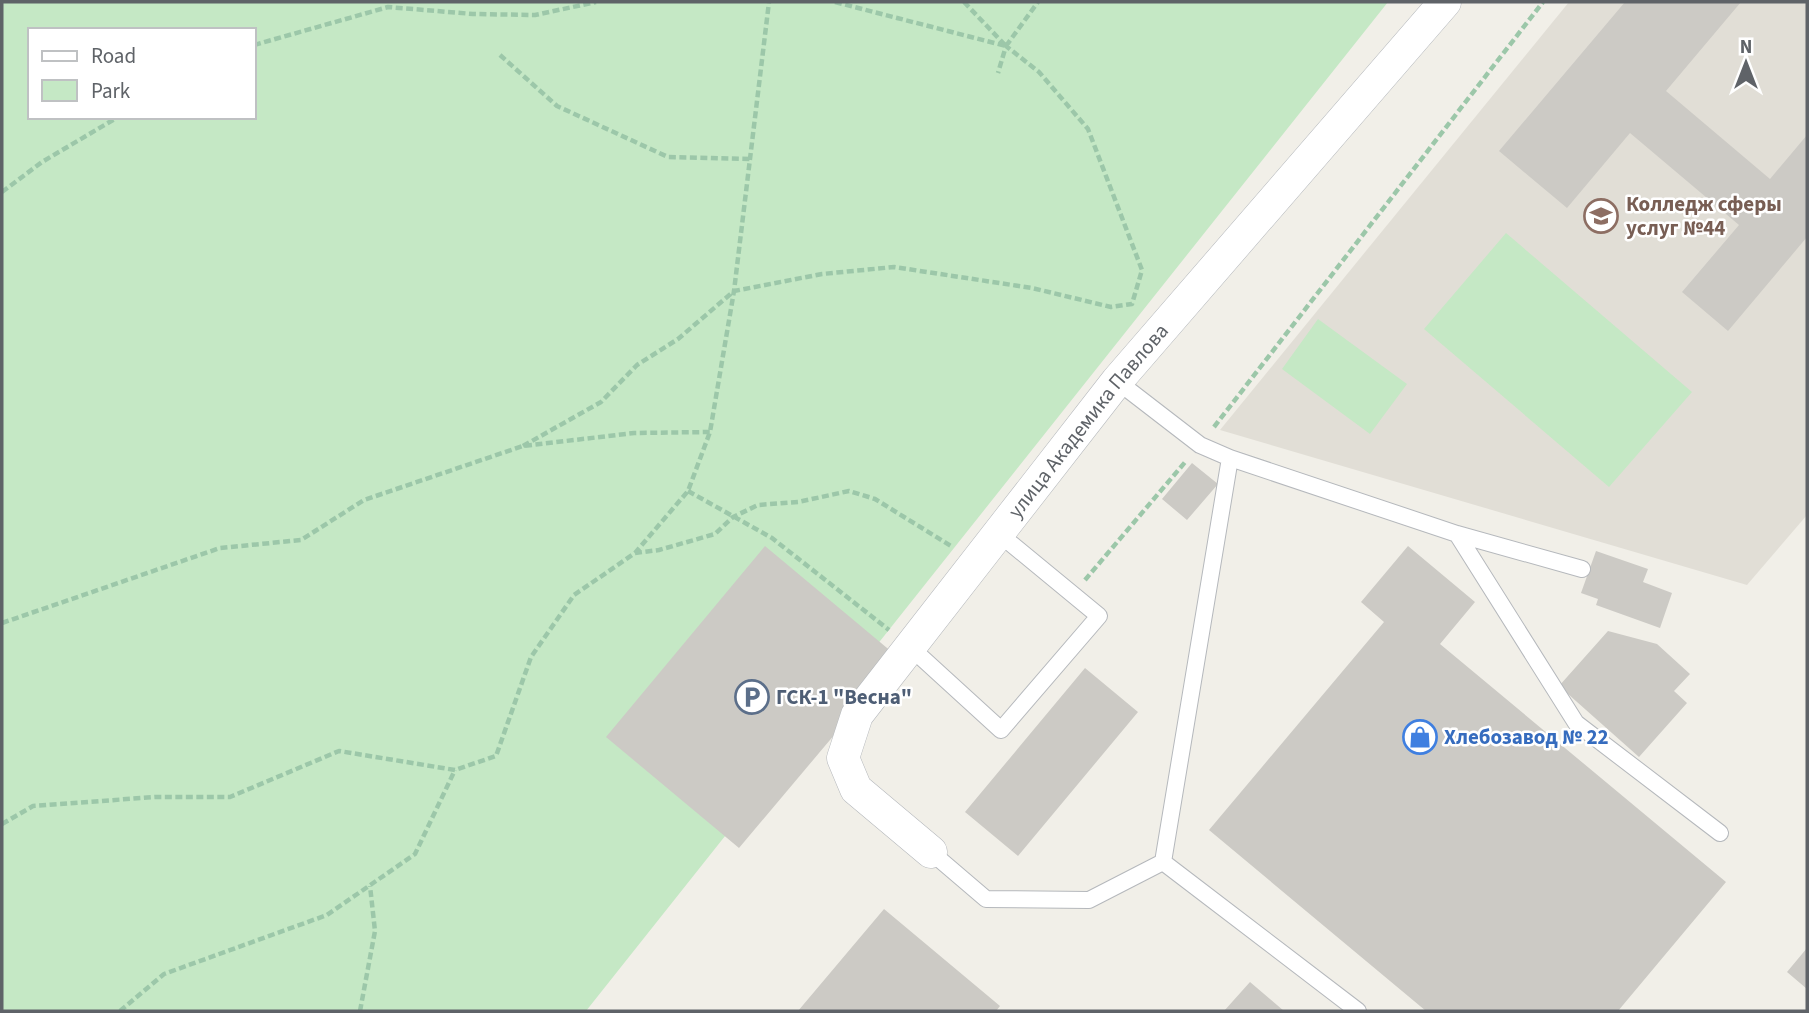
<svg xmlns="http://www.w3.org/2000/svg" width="1809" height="1013" viewBox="0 0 1809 1013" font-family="'Source Sans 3',sans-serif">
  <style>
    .education { fill: #e1ded6 }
    .green { fill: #c5e8c5; fill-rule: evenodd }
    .building { fill: #cccac5 }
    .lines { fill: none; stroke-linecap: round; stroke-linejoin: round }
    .lane-casing { stroke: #b5b8bc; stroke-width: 18 }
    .street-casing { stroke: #b5b8bc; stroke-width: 33 }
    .path { stroke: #9cc7a9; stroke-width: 4.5; stroke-dasharray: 7 3.5; stroke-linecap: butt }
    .lane { stroke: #fff; stroke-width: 16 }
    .street { stroke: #fff; stroke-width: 32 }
    .labels { text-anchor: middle; stroke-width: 5; stroke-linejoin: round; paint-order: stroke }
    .education-label { font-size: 21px; font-weight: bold; fill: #785e54; stroke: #fff; text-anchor: start }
    .street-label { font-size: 21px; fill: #5f6368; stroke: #fff }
    .service-label { font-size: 21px; font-weight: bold; fill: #4e5e75; stroke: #fff; text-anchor: start }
    .shop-label { font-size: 21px; font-weight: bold; fill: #366cbe; stroke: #fff; text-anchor: start }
  </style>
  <rect width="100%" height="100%" fill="#f1efe8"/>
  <path class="education" d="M 1569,2 L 1807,2 L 1807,515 L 1747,585 L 1220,430 Z"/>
  <path class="green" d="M 2,2 L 1388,2 L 586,1011 L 2,1011 ZM 30,30 L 254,30 L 254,117 L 30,117 Z
    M 1506,233 L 1692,392 L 1609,487 L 1424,329 Z
    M 1318,319 L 1407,384 L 1370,434 L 1282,369 Z"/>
  <path class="building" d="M 1625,2 L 1741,2 L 1666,91 L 1770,179 L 1807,135 L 1807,237 L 1728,331 L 1682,292 L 1739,225 L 1630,133 L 1567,208 L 1499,151 Z
    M 1192,463 L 1218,484 L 1187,520 L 1162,499 Z
    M 765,546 L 899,658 L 739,848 L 606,737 Z
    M 1408,546 L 1475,602 L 1440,644 L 1726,882 L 1618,1011 L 1426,1011 L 1209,830 L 1384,622 L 1361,602 Z
    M 1596,551 L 1648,569 L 1643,582 L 1672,593 L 1660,628 L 1596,605 L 1598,599 L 1581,593 Z
    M 1608,631 L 1657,644 L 1690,674 L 1674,691 L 1687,703 L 1639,757 L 1559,686 Z
    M 1085,668 L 1138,712 L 1018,856 L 965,812 Z
    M 884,909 L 1000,1006 L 996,1011 L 798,1011 Z
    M 1807,948 L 1807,989 L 1787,972 Z
    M 1250,982 L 1284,1011 L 1224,1011 Z"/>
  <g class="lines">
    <g class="lane-casing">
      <path id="lane" d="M 1117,381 L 1200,445 L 1230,458 L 1163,862
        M 1230,458 L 1457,534 L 1582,569
        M 1457,534 L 1576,723 L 1720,833
        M 909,646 L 1001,730 L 1099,616 L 997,532
        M 931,852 L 986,899 L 1089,900 L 1163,862 L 1358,1011"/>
    </g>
    <g class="street-casing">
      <g id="street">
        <path id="s1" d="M 931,852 L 856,789 L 843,758 L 857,715 L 1117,381 L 1445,2"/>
      </g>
    </g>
    <path class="path" d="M 835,2 L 1006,46
      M 964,2 L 1005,45
      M 254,45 L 388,7 L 473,14 L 535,15 L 596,2
      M 1006,46 L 1038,2
      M 500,55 L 557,106 L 668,157 L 750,159
      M 2,192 L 42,162 L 118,117
      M 1214,427 L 1543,2
      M 523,446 L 601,402 L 637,365 L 678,339 L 734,291 L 822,274 L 894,267 L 1032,288 L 1111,307 L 1132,304 L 1142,270 L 1088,129 L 1039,72 L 1006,46 L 998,73
      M 688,491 L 772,538 L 889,630
      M 635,553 L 659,550 L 715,534 L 733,517 L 758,505 L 798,502 L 849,491 L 875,499 L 951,546
      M 1085,580 L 1186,461
      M 2,623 L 220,548 L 301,540 L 364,500 L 523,446 L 634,433 L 710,432
      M 2,824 L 33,806 L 155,797 L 230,797 L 339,751 L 455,770 L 496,756 L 531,657 L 574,595 L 635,553 L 688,491 L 710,432 L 734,291 L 769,2
      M 120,1011 L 164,974 L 327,915 L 415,854 L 455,770
      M 360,1011 L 375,931 L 370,886"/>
    <use href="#lane" class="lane"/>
    <use href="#street" class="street"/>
  </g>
  <defs>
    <g id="university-ring" transform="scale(1.75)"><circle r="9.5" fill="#fff" stroke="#8d6e63" stroke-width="1.5"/><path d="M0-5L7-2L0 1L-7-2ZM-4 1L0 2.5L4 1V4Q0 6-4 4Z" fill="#8d6e63"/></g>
    <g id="parking-ring" transform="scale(1.75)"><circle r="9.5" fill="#fff" stroke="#5c6f8a" stroke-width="1.5"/><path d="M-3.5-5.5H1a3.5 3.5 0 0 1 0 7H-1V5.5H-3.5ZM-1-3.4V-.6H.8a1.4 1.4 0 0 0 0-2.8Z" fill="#5c6f8a"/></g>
    <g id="shop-ring" transform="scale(1.75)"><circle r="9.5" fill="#fff" stroke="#3f7fe0" stroke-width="1.5"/><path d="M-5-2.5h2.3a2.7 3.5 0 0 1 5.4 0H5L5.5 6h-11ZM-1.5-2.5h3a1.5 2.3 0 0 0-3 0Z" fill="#3f7fe0"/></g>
  </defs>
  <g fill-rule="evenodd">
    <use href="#university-ring" x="1601" y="216"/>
    <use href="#parking-ring" x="752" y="697"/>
    <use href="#shop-ring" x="1420" y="737"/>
  </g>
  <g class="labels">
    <g class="education-label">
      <text x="1626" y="211">Колледж сферы<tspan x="1626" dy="24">услуг №44</tspan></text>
    </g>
    <g class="street-label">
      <text dy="7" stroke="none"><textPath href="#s1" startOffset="551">улица Академика Павлова</textPath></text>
    </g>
    <g class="service-label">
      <text x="776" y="704">ГСК-1 "Весна"</text>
    </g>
    <g class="shop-label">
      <text x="1444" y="744">Хлебозавод № 22</text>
    </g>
  </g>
  <rect width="1809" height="1013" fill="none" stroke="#5f6368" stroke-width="7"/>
  <rect x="28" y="28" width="228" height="91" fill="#ffffff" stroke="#bfc1c3" stroke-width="2"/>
  <rect x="42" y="51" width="35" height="10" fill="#ffffff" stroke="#bfc1c3" stroke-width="2"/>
  <text x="91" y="63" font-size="21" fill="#5f6368">Road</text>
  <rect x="42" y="80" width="35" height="21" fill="#c5e8c5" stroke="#bfc1c3" stroke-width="2"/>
  <text x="91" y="98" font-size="21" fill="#5f6368">Park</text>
  <g transform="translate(1746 63)" stroke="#ffffff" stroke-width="5" paint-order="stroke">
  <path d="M0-5L12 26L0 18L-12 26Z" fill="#5f6368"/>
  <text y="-10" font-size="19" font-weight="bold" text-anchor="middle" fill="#5f6368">N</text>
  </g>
</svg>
